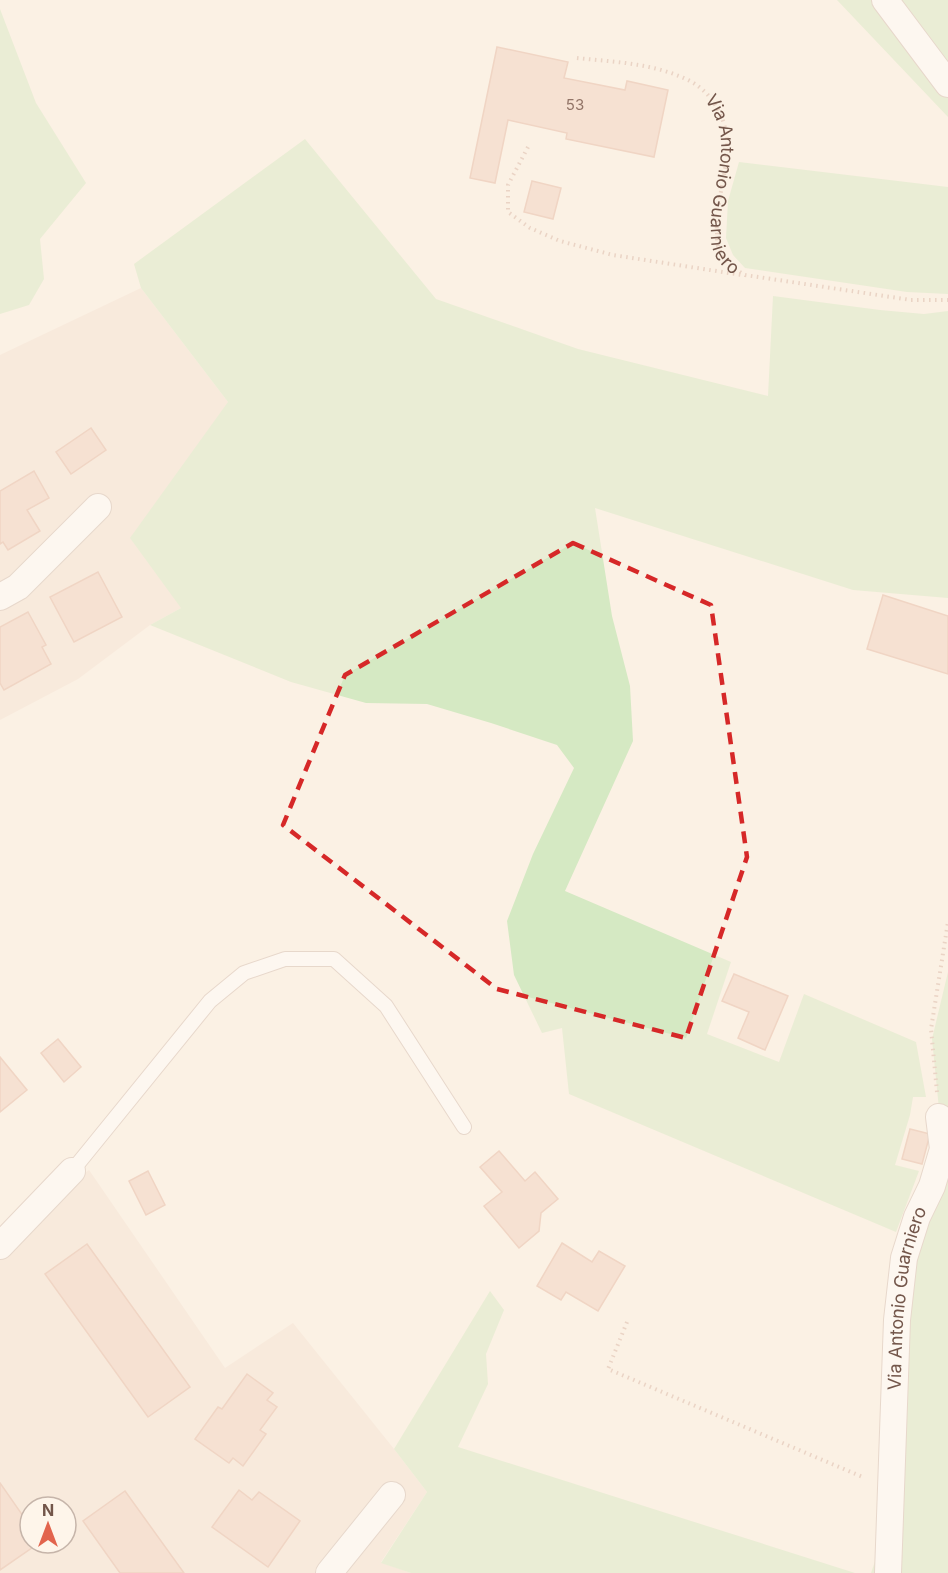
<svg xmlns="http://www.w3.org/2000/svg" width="948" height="1573" viewBox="0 0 948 1573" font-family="Inter,sans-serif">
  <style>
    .residential { fill: #f3e2d3; fill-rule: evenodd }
    .green { fill: #d5e9c3 }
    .building { fill: #f0cebd; stroke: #e2b39d; stroke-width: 1.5 }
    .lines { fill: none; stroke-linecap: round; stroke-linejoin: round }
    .service-casing { stroke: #cfbaae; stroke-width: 16 }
    .minor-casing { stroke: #cfbaae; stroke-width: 28 }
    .path { stroke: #d5b1a0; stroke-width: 4; stroke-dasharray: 1.5 4.5; stroke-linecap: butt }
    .service { stroke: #fff; stroke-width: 14 }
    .minor { stroke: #fff; stroke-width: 26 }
    .marked { fill: none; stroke: #d62828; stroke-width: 4.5; stroke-dasharray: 12 8; stroke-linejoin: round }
    .labels { text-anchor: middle; stroke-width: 6; stroke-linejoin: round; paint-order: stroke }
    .number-label { font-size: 15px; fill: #927467 }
    .street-label { font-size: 18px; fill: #73564a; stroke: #fef5ea }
  </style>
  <rect width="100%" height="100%" fill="#fbf1e4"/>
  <path class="residential" d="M 141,288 L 228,402 L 181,608 L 150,625 L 78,679 L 0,720 L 0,355 Z
    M 89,1170 L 225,1368 L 293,1323 L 394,1449 L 427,1492 L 381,1562 L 411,1573 L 0,1573 L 0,1234 ZM 30,1507 L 66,1507 L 66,1543 L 30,1543 Z"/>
  <path class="green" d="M 837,0 L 948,0 L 948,117 Z
    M 0,9 L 36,103 L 86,183 L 40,239 L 44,279 L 29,305 L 0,314 Z
    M 305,139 L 436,299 L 578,349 L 768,396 L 773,296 L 880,310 L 924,314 L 948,311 L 948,598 L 853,590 L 595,508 L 612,616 L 630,686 L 633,741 L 565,891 L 731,962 L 707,1034 L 779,1062 L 804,994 L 916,1042 L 926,1097 L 913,1097 L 910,1115 L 895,1165 L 919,1171 L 896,1232 L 569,1094 L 562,1028 L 542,1033 L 514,975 L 507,921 L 533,854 L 574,768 L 557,745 L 491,723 L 427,704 L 366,703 L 291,682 L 150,625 L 181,608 L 130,538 L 228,402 L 141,288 L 134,264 Z
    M 739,162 L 948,187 L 948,294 L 907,292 L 745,268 L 733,255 L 726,238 L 728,201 Z
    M 948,972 L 948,1573 L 871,1573 L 901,1487 L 910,1292 L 920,1239 L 943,1149 L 932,1039 Z
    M 490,1291 L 504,1310 L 486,1354 L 488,1384 L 458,1447 L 855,1573 L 411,1573 L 381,1563 L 427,1492 L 394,1449 Z"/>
  <path class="building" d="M 497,47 L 568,62 L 564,78 L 625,90 L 627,81 L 668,90 L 654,157 L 566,139 L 567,133 L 508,120 L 495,183 L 470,178 Z
    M 532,181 L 561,188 L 553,219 L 524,212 Z
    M 91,428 L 106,450 L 71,474 L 56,452 Z
    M 34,471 L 49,498 L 27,510 L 40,531 L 8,550 L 3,542 L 0,544 L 0,491 Z
    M 98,572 L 122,617 L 74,642 L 50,597 Z
    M 883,595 L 948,616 L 948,674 L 867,649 Z
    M 28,612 L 46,645 L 42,647 L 51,664 L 4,690 L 0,683 L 0,627 Z
    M 734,974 L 788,996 L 765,1050 L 738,1038 L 749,1012 L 722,1001 Z
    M 58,1039 L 81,1067 L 64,1082 L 41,1053 Z
    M 0,1057 L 27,1090 L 0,1112 Z
    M 910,1129 L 930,1134 L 922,1164 L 902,1159 Z
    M 499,1151 L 525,1181 L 535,1172 L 558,1199 L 541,1213 L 539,1231 L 519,1248 L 484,1206 L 502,1192 L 480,1167 Z
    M 148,1171 L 165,1205 L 146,1215 L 129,1181 Z
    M 562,1243 L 592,1262 L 599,1251 L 625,1266 L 598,1311 L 566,1292 L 561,1300 L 537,1286 Z
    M 87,1244 L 190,1387 L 148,1417 L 45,1274 Z
    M 247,1374 L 273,1393 L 267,1400 L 277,1407 L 260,1430 L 266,1434 L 243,1466 L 233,1458 L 229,1463 L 195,1439 L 218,1407 L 222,1409 Z
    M 0,1483 L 30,1526 L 30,1543 L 39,1543 L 0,1570 Z
    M 239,1490 L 252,1500 L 259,1492 L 300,1521 L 268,1567 L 212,1527 Z
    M 125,1491 L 184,1573 L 120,1573 L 83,1521 Z"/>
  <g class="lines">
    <g class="service-casing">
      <path id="service" d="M 72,1171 L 210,1001 L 244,973 L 285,959 L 334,959 L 386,1006 L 464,1127"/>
    </g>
    <g class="minor-casing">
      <g id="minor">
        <path d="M 885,0 L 948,84"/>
        <path d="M 0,597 L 18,587 L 98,507"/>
        <path d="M 0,1246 L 72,1171"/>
        <path d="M 329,1573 L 392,1495"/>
        <path id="s2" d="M 888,1573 L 897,1320 L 904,1258 L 917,1217 L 932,1186 L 943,1149 L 939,1117"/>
      </g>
    </g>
    <g class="path">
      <path id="s1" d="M 577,58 C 614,62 653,63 688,80 C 704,88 714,100 721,116 C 738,154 714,194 717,233 C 717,237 717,242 718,246 C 722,261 733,268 745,275 L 911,300 L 948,300"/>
      <path d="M 528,147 L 508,185 L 508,212 L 530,228 L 560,241 L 613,255 L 742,275"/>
      <path d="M 937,1092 L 931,1029 L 948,922"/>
      <path d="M 627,1322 L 608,1369 L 865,1478"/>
    </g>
    <use href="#service" class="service"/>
    <use href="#minor" class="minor"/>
  </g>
  <path d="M0 0H948V1573H0ZM 573,543 L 711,605 L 747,857 L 686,1038 L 497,989 L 283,825 L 345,675 Z" fill="#fbf1e4" fill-opacity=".55" fill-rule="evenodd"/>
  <path class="marked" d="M 573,543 L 711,605 L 747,857 L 686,1038 L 497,989 L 283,825 L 345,675 Z"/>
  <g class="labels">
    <g class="number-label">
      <text x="575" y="110">53</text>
    </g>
    <g class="street-label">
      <text dy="6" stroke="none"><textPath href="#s1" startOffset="234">Via Antonio Guarniero</textPath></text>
      <text dy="6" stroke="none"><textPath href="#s2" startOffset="276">Via Antonio Guarniero</textPath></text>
    </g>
  </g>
  <g transform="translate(48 1525)"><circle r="28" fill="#fef5ea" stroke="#c6b5aa" stroke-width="1.5"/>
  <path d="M0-4.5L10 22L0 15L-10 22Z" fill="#e2644d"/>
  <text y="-9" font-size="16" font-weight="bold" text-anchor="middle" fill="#73564a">N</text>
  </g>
</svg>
